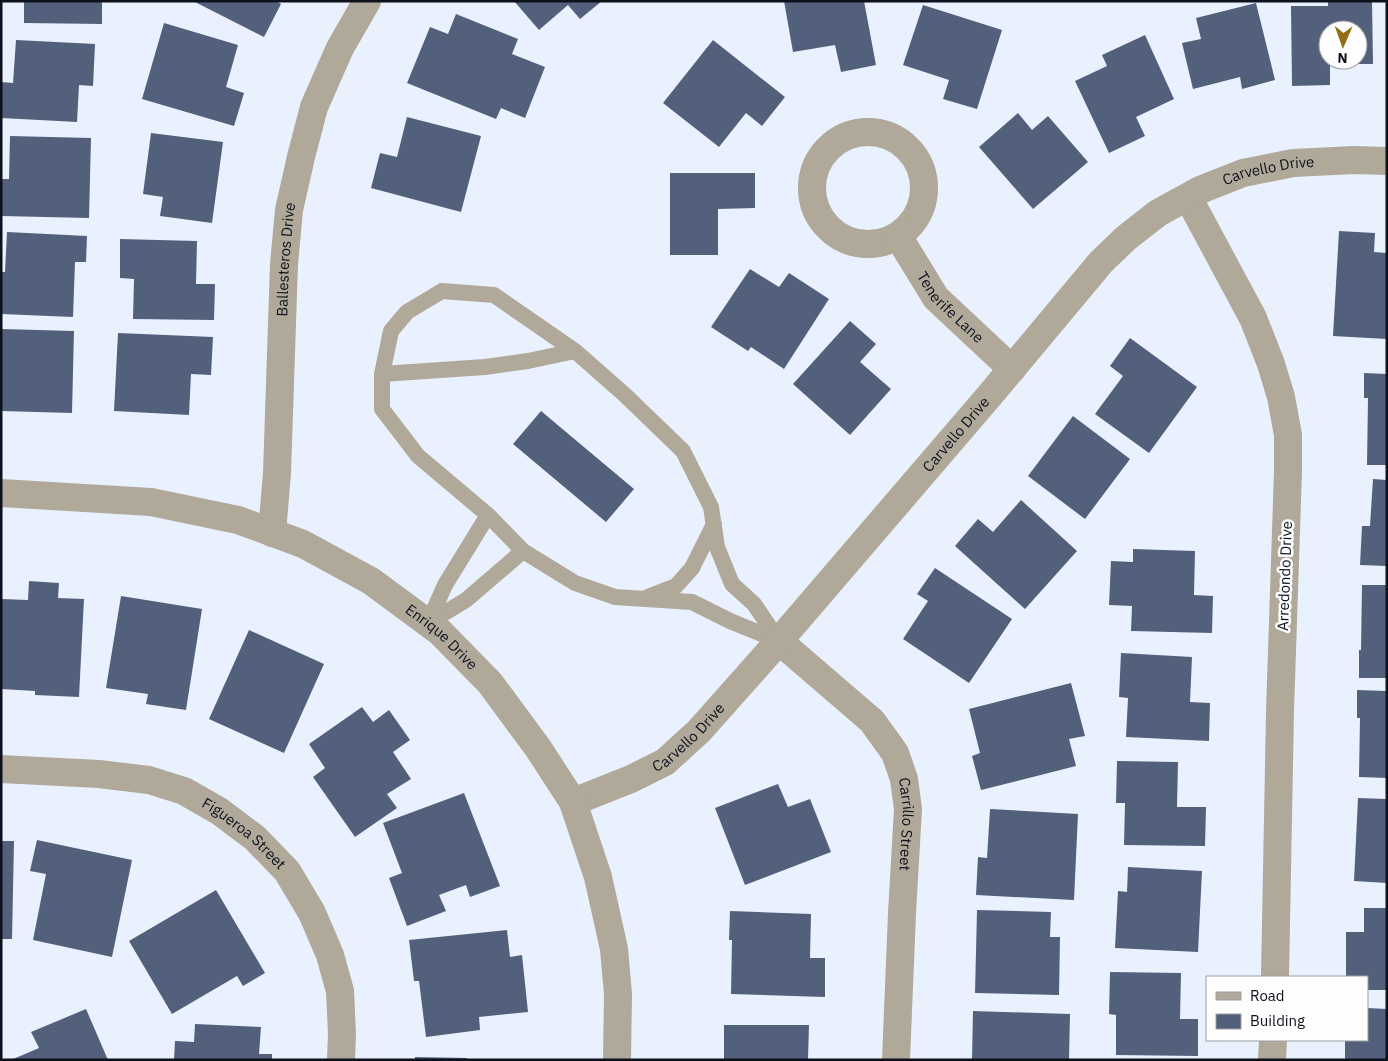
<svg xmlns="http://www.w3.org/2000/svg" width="1388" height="1061" viewBox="0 0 1388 1061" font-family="'IBM Plex Sans',sans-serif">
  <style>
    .building { fill: #53607c; fill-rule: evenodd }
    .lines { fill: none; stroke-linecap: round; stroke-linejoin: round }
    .service { stroke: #b0a99a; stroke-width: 16 }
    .minor { stroke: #b0a99a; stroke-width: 28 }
    .tertiary { stroke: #b0a99a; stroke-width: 28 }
    .labels { text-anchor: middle; stroke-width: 5; stroke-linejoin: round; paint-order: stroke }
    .street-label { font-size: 15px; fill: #0c111c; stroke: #fefefe }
  </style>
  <rect width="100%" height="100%" fill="#eaf1fe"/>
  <path class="building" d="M 24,1 L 102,1 L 102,24 L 24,23 Z
    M 193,1 L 276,1 L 281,4 L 264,37 Z
    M 514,1 L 602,1 L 580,19 L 568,5 L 539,30 Z
    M 784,1 L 864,1 L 876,65 L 841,72 L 835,45 L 793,52 Z
    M 1328,1 L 1372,1 L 1373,64 L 1330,64 L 1330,85 L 1292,86 L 1291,6 L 1328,6 ZM 1328,30 L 1358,30 L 1358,60 L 1328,60 Z
    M 1256,3 L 1275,80 L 1242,89 L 1240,77 L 1193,89 L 1182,43 L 1201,39 L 1196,18 Z
    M 923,5 L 1002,30 L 977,109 L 943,99 L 949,80 L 903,65 Z
    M 456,14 L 518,39 L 512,54 L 545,67 L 525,118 L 501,108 L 496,119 L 407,83 L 430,27 L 448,34 Z
    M 164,23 L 238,45 L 226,87 L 244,93 L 234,126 L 142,99 Z
    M 1145,35 L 1174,99 L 1136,117 L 1145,136 L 1109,153 L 1075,81 L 1107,66 L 1102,55 Z
    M 16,40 L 95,44 L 93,86 L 79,85 L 77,122 L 1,118 L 1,82 L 13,83 Z
    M 713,40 L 785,97 L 762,126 L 746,113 L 719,147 L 663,103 Z
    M 1018,113 L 1032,130 L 1048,116 L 1088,162 L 1033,209 L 979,147 Z
    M 407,117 L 481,136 L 461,212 L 371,188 L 380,153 L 397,157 Z
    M 151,133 L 223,142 L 212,223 L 160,216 L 163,197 L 143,194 Z
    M 10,136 L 91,138 L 89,218 L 1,216 L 1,179 L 9,179 Z
    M 670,173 L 755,173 L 755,208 L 718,209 L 718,255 L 670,255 Z
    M 1339,231 L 1375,233 L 1374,252 L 1387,253 L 1387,339 L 1333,336 Z
    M 7,232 L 87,236 L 86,262 L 75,262 L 73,317 L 1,314 L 1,272 L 5,272 Z
    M 120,239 L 197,241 L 196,284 L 215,284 L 214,320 L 133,319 L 134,279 L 120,278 Z
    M 750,269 L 779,287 L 789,273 L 829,299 L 784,369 L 751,347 L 748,351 L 711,327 Z
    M 850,321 L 876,344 L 860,362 L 891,389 L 850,435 L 793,384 Z
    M 1,329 L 74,331 L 72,413 L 1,411 Z
    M 118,333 L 213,337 L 211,375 L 191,374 L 189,415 L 114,411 Z
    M 1130,338 L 1197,387 L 1149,453 L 1095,414 L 1123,376 L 1110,366 Z
    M 1364,373 L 1387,374 L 1387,465 L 1367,465 L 1368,398 L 1364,398 Z
    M 541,411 L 634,489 L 606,522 L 513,444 Z
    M 1073,416 L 1130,459 L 1085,519 L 1028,476 Z
    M 1373,479 L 1387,480 L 1387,566 L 1360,565 L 1362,526 L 1370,526 Z
    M 1021,500 L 1077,551 L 1025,609 L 955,546 L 978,519 L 993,532 Z
    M 1133,549 L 1195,551 L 1194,595 L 1213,596 L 1212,633 L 1131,631 L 1132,606 L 1109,605 L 1111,561 L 1133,562 Z
    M 935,568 L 1012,619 L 969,683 L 903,639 L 928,601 L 917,594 Z
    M 29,581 L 59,583 L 58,598 L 84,599 L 79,697 L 35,695 L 35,691 L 1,689 L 2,599 L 28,600 Z
    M 1362,585 L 1387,585 L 1387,678 L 1359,678 L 1359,650 L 1361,650 Z
    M 121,596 L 202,609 L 186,710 L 146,704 L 148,694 L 106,688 Z
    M 249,630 L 324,664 L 284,753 L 209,719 Z
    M 1121,653 L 1192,657 L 1190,702 L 1210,703 L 1209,741 L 1126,737 L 1128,698 L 1119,697 Z
    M 1071,683 L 1085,736 L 1069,739 L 1076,766 L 981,790 L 972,756 L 980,753 L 969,709 Z
    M 1357,690 L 1387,691 L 1387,778 L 1359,777 L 1360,718 L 1357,718 Z
    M 362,707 L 373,722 L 389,710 L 410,740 L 393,752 L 411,779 L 387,794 L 397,808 L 355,837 L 313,777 L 325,768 L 309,744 Z
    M 1117,761 L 1178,762 L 1177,807 L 1206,807 L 1205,846 L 1124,845 L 1125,803 L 1116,803 Z
    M 778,784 L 788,807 L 810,799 L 831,852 L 745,885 L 715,808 Z
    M 464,793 L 500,886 L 470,897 L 466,885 L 439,895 L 446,911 L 407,926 L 389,878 L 402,873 L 383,823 Z
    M 1358,798 L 1387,799 L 1387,883 L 1354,881 Z
    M 990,809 L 1078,814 L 1074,900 L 976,895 L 978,857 L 987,858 Z
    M 37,840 L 132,860 L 112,957 L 33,940 L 46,874 L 30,871 Z
    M 1,841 L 14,841 L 12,939 L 1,939 Z
    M 1128,867 L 1202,871 L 1198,952 L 1115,948 L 1118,891 L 1127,892 Z
    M 216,890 L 265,973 L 243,986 L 237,976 L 172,1014 L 129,941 Z
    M 1364,908 L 1387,908 L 1387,990 L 1367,990 L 1367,977 L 1346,977 L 1346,932 L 1364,932 Z
    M 977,910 L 1051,912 L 1050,937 L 1060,937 L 1059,995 L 975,993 Z
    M 730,911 L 811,914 L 810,958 L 825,958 L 825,997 L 731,994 L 732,940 L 729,940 Z
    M 507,930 L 510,957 L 522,955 L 528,1012 L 479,1017 L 480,1030 L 426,1037 L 419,981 L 414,981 L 409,940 Z
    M 1110,972 L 1181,973 L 1180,1019 L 1198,1019 L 1198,1056 L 1116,1055 L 1116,1015 L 1109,1014 Z
    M 1367,1008 L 1387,1009 L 1387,1060 L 1345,1060 L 1345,1040 L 1367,1040 Z
    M 86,1009 L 108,1060 L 11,1060 L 39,1048 L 31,1032 Z
    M 973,1011 L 1070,1014 L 1069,1060 L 972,1060 Z
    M 195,1024 L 261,1027 L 259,1054 L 272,1054 L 272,1060 L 174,1060 L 175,1041 L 194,1042 Z
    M 724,1025 L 809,1025 L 808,1060 L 724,1060 Z
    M 415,1057 L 467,1058 L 467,1060 L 415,1060 Z"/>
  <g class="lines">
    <path class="service" d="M 442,291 L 494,295 L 575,351 L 625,395 L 683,451 L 711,507 L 717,547 L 732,584 L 754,604 L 779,641 L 730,621 L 692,602 L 615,597 L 575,583 L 523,551 L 488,515 L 418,456 L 382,409 L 382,374 L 391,331 L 407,312 Z
      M 382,374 L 485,367 L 528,361 L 575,351
      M 488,515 L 445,585 L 428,623 L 466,600 L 523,551
      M 648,597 L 676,586 L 692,568 L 714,524"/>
    <g class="minor">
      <circle cx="868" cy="188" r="56"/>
      <path d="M 1188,197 L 1253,318 L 1271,364 L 1281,397 L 1288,435 L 1288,471 L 1280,711 L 1275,977"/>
      <path id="s1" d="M 898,236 L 936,298 L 1012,369"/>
      <path id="s2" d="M 272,533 L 277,473 L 284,264 L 289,210 L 301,157 L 314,107 L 340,48 L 367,1"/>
      <path id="s3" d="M 779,641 L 872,721 L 895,753 L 904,779 L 908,809 L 902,913 L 896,1060"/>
      <path id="s4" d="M 1,769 L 99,774 L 149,780 L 184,791 L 219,811 L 255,838 L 287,871 L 312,913 L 330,955 L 340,991 L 342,1034 L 341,1060"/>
      <path id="s5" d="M 573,802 L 631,779 L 665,762 L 699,731 L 779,641 L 990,395 L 1101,262 L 1126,238 L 1158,213 L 1200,190 L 1243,173 L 1293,163 L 1354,160 L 1387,161"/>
      <path d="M 1272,1060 L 1273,1040"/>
    </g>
    <path class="tertiary" id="s6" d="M 1,493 L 151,502 L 238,520 L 303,544 L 371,581 L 440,632 L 490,683 L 538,748 L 573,802 L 598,877 L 614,949 L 618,994 L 617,1060"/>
  </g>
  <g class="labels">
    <g class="street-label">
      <text dy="5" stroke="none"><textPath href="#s5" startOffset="959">Carvello Drive</textPath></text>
      <text dy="5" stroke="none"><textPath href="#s2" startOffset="274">Ballesteros Drive</textPath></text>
      <text dy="5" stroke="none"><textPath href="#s1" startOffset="89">Tenerife Lane</textPath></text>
      <text dy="5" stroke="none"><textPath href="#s5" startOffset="539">Carvello Drive</textPath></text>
      <text transform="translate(1285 576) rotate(-88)" y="5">Arredondo Drive</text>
      <text dy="5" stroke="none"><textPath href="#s6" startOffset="476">Enrique Drive</textPath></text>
      <text dy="5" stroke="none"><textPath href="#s5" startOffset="134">Carvello Drive</textPath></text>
      <text dy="5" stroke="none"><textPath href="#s3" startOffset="235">Carrillo Street</textPath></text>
      <text dy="5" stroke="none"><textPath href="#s4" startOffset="259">Figueroa Street</textPath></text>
    </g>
  </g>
  <rect width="1388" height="1061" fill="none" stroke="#0c111c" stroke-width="5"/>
  <rect x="1206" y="976" width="162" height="65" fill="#fefefe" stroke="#9d9fa4"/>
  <rect x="1216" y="992" width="25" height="8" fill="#b0a99a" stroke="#9d9fa4"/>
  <text x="1250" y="1001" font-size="15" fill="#0c111c">Road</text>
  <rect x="1216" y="1014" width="25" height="15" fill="#53607c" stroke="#9d9fa4"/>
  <text x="1250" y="1026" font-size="15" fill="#0c111c">Building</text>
  <g transform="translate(1343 45) rotate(182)"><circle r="24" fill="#fefefe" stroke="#9d9fa4"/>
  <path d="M0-4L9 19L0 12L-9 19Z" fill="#916d13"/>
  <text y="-8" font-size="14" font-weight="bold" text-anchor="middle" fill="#0c111c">N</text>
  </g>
</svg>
